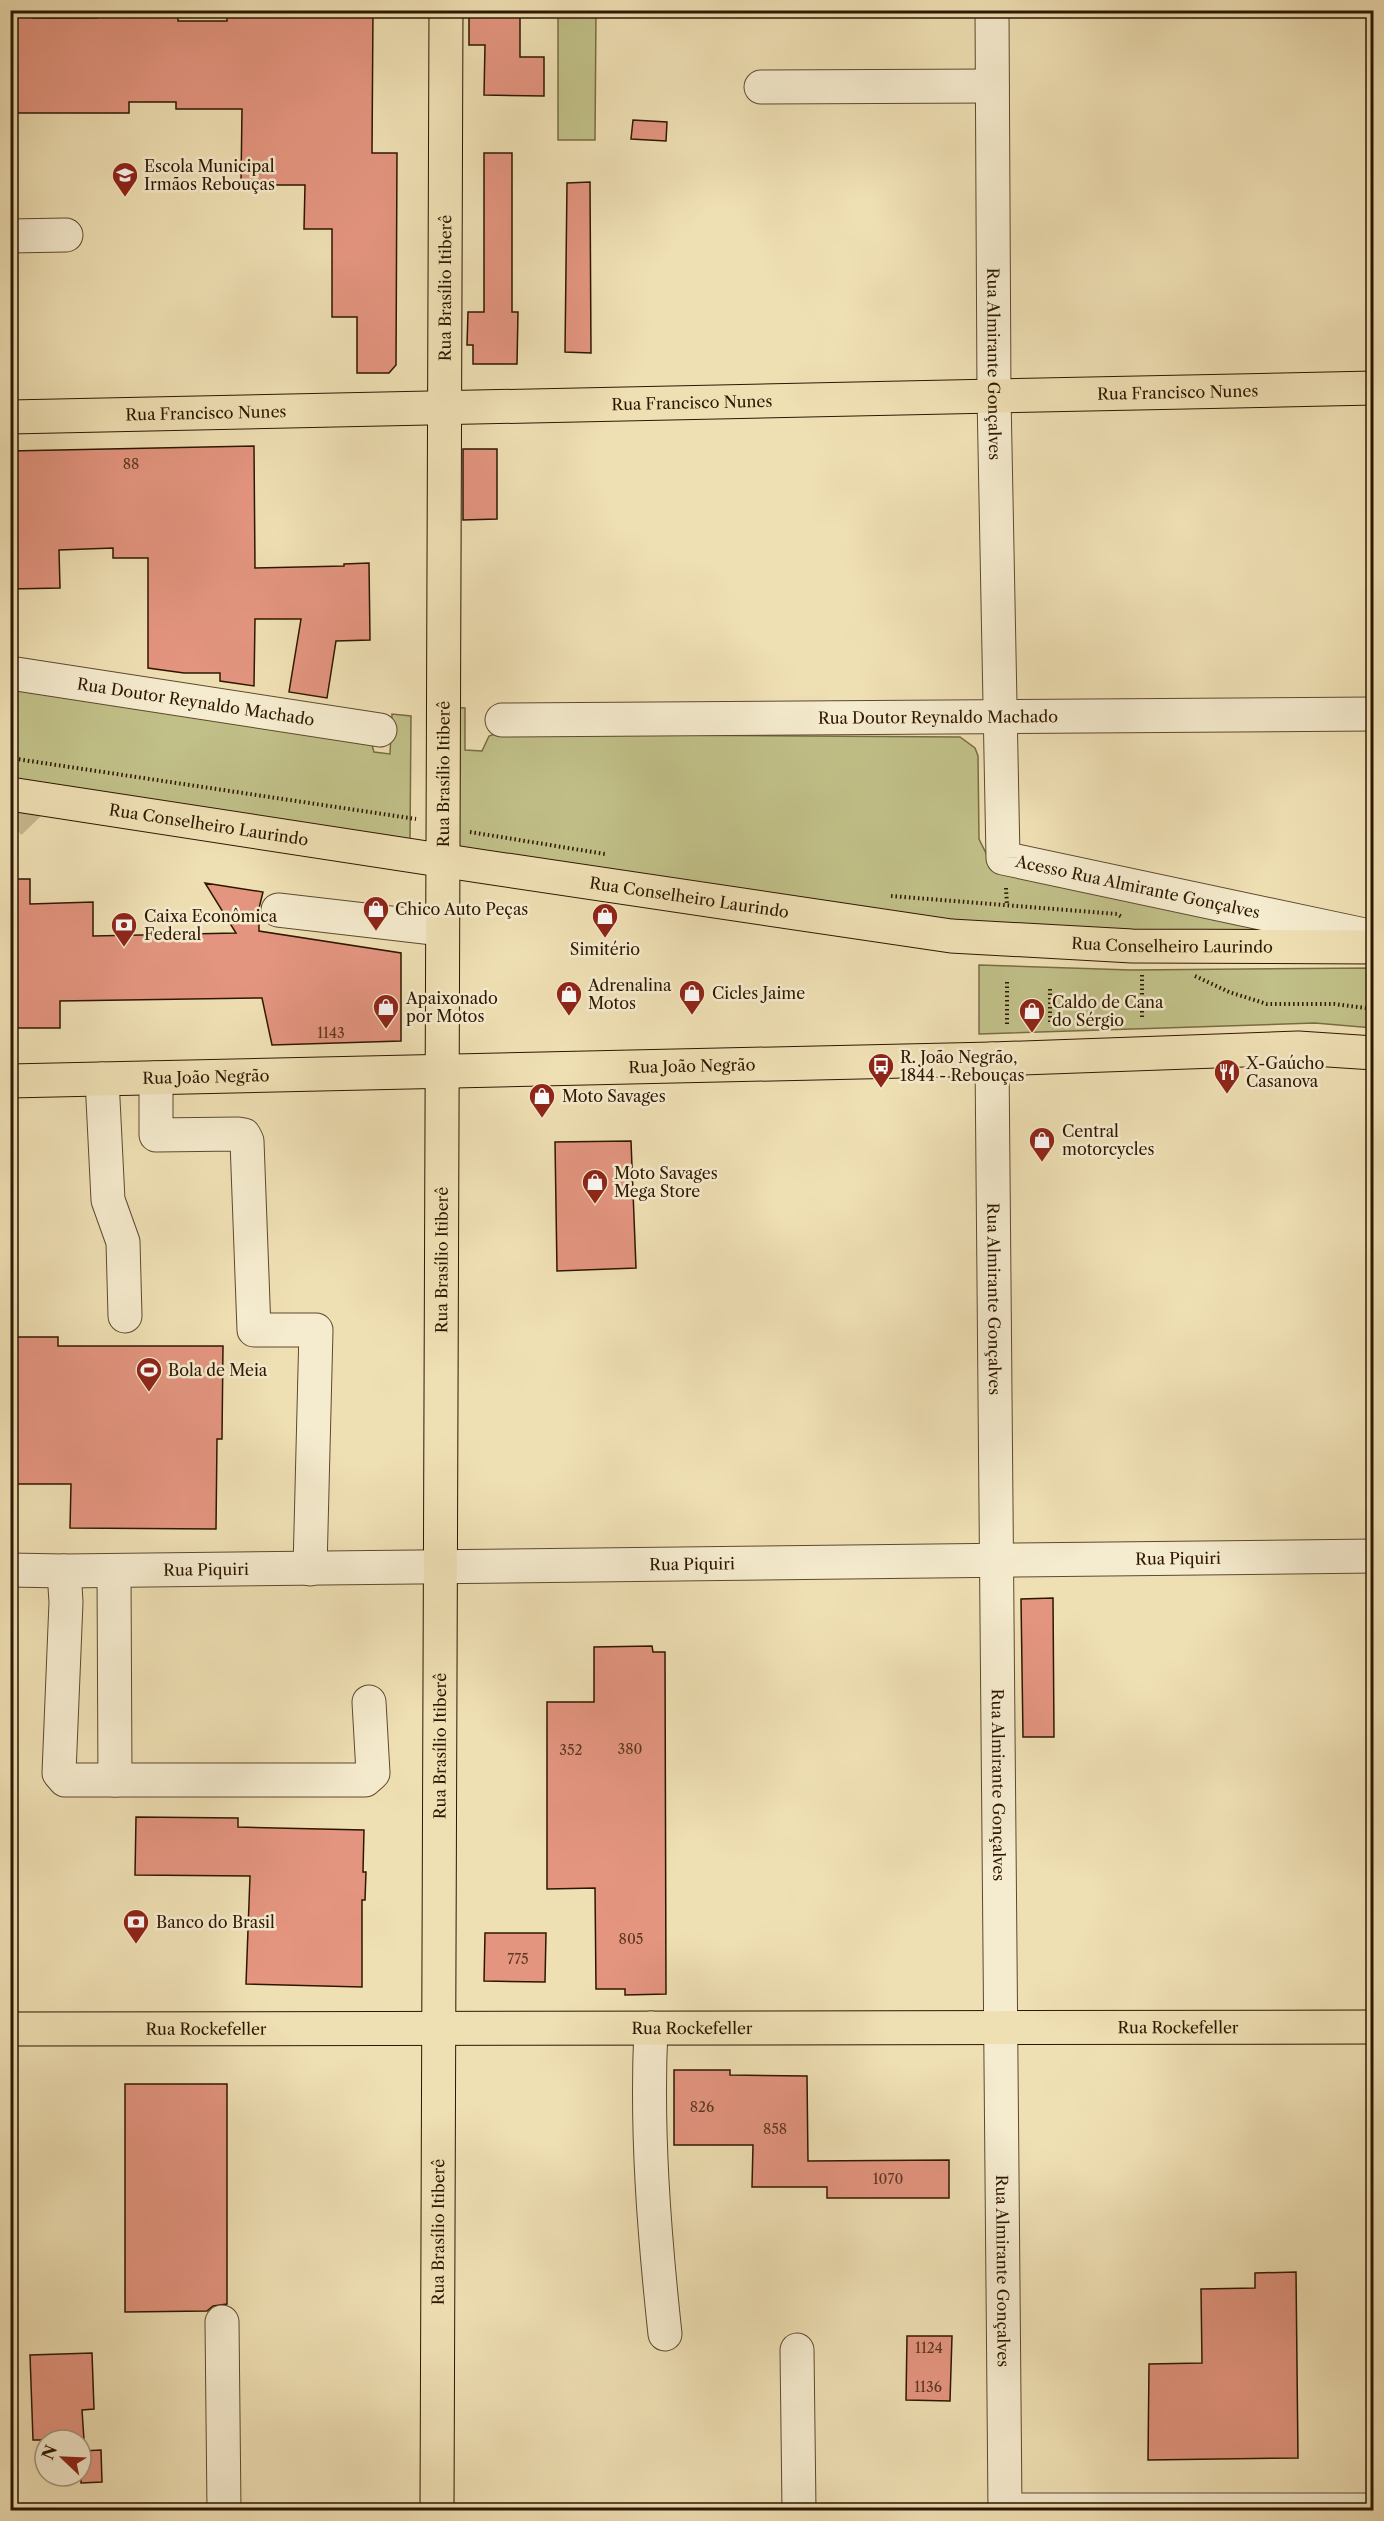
<svg xmlns="http://www.w3.org/2000/svg" width="1384" height="2521" viewBox="0 0 1384 2521" font-family="'Libre Caslon Text',serif">
  <style>
    .green { fill: #c1c088; stroke: #786c44; stroke-width: 1.5 }
    .building { fill: #e49580; stroke: #2e1700; stroke-width: 1.5 }
    .lines { fill: none; stroke-linecap: round; stroke-linejoin: round }
    .minor-tunnel { stroke: #c8b890; stroke-width: 33; stroke-dasharray: 33 16; stroke-linecap: butt }
    .minor-casing { stroke: #5e492d; stroke-width: 35 }
    .major-casing { stroke: #2e1700; stroke-width: 35 }
    .path { stroke: #2e1700; stroke-width: 4; stroke-dasharray: 1.5 3; stroke-linecap: butt }
    .minor { stroke: #f5ebce; stroke-width: 33 }
    .major { stroke: #efe0b4; stroke-width: 33 }
    .labels { text-anchor: middle; stroke-width: 5; stroke-linejoin: round; paint-order: stroke }
    .number-label { font-size: 14px; fill: #5c3620 }
    .poi-label { font-size: 16px; fill: #2e1700; stroke: #f5ebce; text-anchor: start }
    .street-label { font-size: 16px; fill: #2e1700; stroke: #f5ebce }
  </style>
  <rect width="100%" height="100%" fill="#efe0b4"/>
  <filter id="stains"><feTurbulence type="fractalNoise" baseFrequency=".00333" numOctaves="4"/><feColorMatrix values="0 0 0 0 .2 0 0 0 0 .09 0 0 0 0 .02 0 0 0 .5 -.17"/></filter>
  <radialGradient id="worn" r=".72"><stop offset=".6" stop-color="#630" stop-opacity="0"/><stop offset="1" stop-color="#630" stop-opacity=".3"/></radialGradient>
  <path class="green" d="M 558,11 L 596,11 L 595,140 L 558,140 Z
    M 10,687 L 372,745 L 374,752 L 390,754 L 392,714 L 411,716 L 410,840 L 11,782 Z
    M 448,707 L 465,708 L 465,750 L 482,751 L 489,736 L 495,734 L 960,737 L 975,748 L 978,756 L 979,839 L 988,857 L 1300,933 L 950,928 L 466,851 L 456,846 Z
    M 979,965 L 1131,970 L 1373,968 L 1373,1028 L 1315,1023 L 979,1034 Z"/>
  <path class="building" d="M 10,10 L 33,10 L 33,18 L 97,18 L 97,10 L 178,10 L 178,21 L 227,21 L 227,10 L 373,10 L 372,153 L 397,153 L 396,365 L 389,373 L 357,373 L 357,317 L 332,317 L 332,229 L 304,229 L 305,185 L 241,185 L 242,109 L 176,109 L 176,102 L 129,102 L 129,113 L 10,113 Z
    M 469,10 L 520,10 L 520,57 L 544,57 L 544,96 L 484,95 L 485,45 L 469,45 Z
    M 633,120 L 667,122 L 666,141 L 631,139 Z
    M 484,153 L 512,153 L 512,312 L 518,312 L 517,364 L 473,364 L 473,345 L 467,345 L 468,312 L 484,312 Z
    M 590,182 L 591,353 L 565,352 L 567,183 Z
    M 254,446 L 255,568 L 344,566 L 344,564 L 369,563 L 370,640 L 336,641 L 327,698 L 289,692 L 301,619 L 255,619 L 254,686 L 220,681 L 220,673 L 184,673 L 148,668 L 148,558 L 113,558 L 113,548 L 59,550 L 60,588 L 10,589 L 10,451 Z
    M 463,449 L 497,449 L 497,519 L 463,520 Z
    M 10,879 L 30,879 L 30,904 L 93,902 L 93,936 L 236,933 L 205,883 L 263,892 L 259,908 L 259,931 L 401,953 L 401,1041 L 272,1045 L 262,998 L 60,1001 L 60,1028 L 10,1028 Z
    M 631,1141 L 636,1268 L 557,1271 L 555,1142 Z
    M 10,1337 L 58,1337 L 58,1346 L 223,1346 L 222,1439 L 217,1439 L 216,1529 L 70,1528 L 71,1484 L 10,1484 Z
    M 1053,1598 L 1054,1737 L 1023,1737 L 1021,1599 Z
    M 652,1646 L 653,1652 L 665,1652 L 666,1994 L 625,1995 L 625,1989 L 596,1989 L 595,1888 L 547,1889 L 547,1702 L 594,1702 L 594,1647 Z
    M 136,1817 L 238,1818 L 238,1827 L 364,1830 L 363,1872 L 366,1872 L 365,1900 L 362,1900 L 362,1987 L 246,1984 L 250,1876 L 135,1875 Z
    M 485,1933 L 546,1933 L 545,1982 L 484,1981 Z
    M 674,2070 L 730,2070 L 730,2075 L 807,2076 L 808,2161 L 949,2160 L 949,2198 L 827,2198 L 827,2187 L 752,2187 L 753,2145 L 674,2145 Z
    M 125,2084 L 227,2084 L 227,2304 L 213,2306 L 207,2311 L 125,2312 Z
    M 1296,2272 L 1298,2458 L 1148,2460 L 1149,2364 L 1202,2363 L 1201,2289 L 1255,2288 L 1255,2273 Z
    M 907,2336 L 952,2336 L 950,2401 L 906,2400 Z
    M 92,2353 L 94,2409 L 82,2410 L 84,2440 L 33,2440 L 30,2355 Z
    M 101,2450 L 102,2482 L 81,2483 L 81,2451 Z"/>
  <g class="lines">
    <path class="minor-tunnel" d="M 10,823 L 36,798"/>
    <g class="minor-casing">
      <g id="minor">
        <path id="s1" d="M 992,10 L 994,396 L 1003,858 L 1374,937"/>
        <path d="M 761,87 L 992,86"/>
        <path d="M 10,236 L 66,235"/>
        <path id="s2" d="M 10,673 L 380,730"/>
        <path id="s3" d="M 502,720 L 1374,714"/>
        <path d="M 278,910 L 442,929"/>
        <path id="s4" d="M 992,1059 L 1005,2510"/>
        <path d="M 156,1078 L 156,1135 L 238,1134 L 244,1135 L 247,1141 L 254,1330 L 316,1330 L 310,1569"/>
        <path d="M 102,1079 L 108,1200 L 123,1242 L 125,1316"/>
        <path id="s5" d="M 10,1570 L 64,1571 L 1374,1556"/>
        <path d="M 64,1571 L 66,1602 L 59,1773 L 65,1780 L 115,1780"/>
        <path d="M 114,1571 L 115,1780 L 365,1780 L 373,1773 L 369,1702"/>
        <path d="M 651,2028 C 646,2130 654,2232 665,2334"/>
        <path d="M 222,2322 L 224,2510"/>
        <path d="M 797,2350 L 799,2510"/>
        <path d="M 1014,2510 L 1374,2510"/>
      </g>
    </g>
    <g class="major-casing">
      <g id="major">
        <path id="s6" d="M 10,417 L 1374,388"/>
        <path id="s7" d="M 10,794 L 479,866 L 951,936 L 1132,946 L 1374,947"/>
        <path id="s8" d="M 10,1081 L 992,1059 L 1298,1048 L 1374,1053"/>
        <path id="s9" d="M 10,2029 L 1374,2027"/>
        <path id="s10" d="M 437,2510 L 446,10"/>
      </g>
    </g>
    <path class="path" d="M 10,758 L 416,819
      M 470,832 L 605,854
      M 1006,888 L 1007,905
      M 891,896 L 1117,914 L 1122,917
      M 1142,975 L 1142,1020
      M 1195,976 L 1229,992 L 1267,1004 L 1334,1004 L 1374,1009
      M 1050,989 L 1050,1023
      M 1007,1024 L 1007,981"/>
    <use href="#minor" class="minor"/>
    <use href="#major" class="major"/>
  </g>
  <defs>
    <g id="school-pin" transform="scale(1.35)"><path d="M0 17L-7.5 6A9.5 9.5 0 1 1 7.5 6Z" fill="#8f2418" stroke="#f5ebce"/><path d="M0-5L7-2L0 1L-7-2ZM-4 1L0 2.5L4 1V4Q0 6-4 4Z" fill="#fff"/></g>
    <g id="shop-pin" transform="scale(1.35)"><path d="M0 17L-7.5 6A9.5 9.5 0 1 1 7.5 6Z" fill="#8f2418" stroke="#f5ebce"/><path d="M-5-2.5h2.3a2.7 3.5 0 0 1 5.4 0H5L5.5 6h-11ZM-1.5-2.5h3a1.5 2.3 0 0 0-3 0Z" fill="#fff"/></g>
    <g id="bank-pin" transform="scale(1.35)"><path d="M0 17L-7.5 6A9.5 9.5 0 1 1 7.5 6Z" fill="#8f2418" stroke="#f5ebce"/><path d="M-6-4H6V4H-6ZM0-2.3a2.3 2.3 0 1 0 0 4.6a2.3 2.3 0 1 0 0-4.6Z" fill="#fff"/></g>
    <g id="bus-pin" transform="scale(1.35)"><path d="M0 17L-7.5 6A9.5 9.5 0 1 1 7.5 6Z" fill="#8f2418" stroke="#f5ebce"/><path d="M-5-6H5V4H4V6H2V4H-2V6H-4V4H-5ZM-3.5-4V0h7V-4ZM-3.5 1.2v1.5H-2V1.2ZM2 1.2v1.5H3.5V1.2Z" fill="#fff"/></g>
    <g id="restaurant-pin" transform="scale(1.35)"><path d="M0 17L-7.5 6A9.5 9.5 0 1 1 7.5 6Z" fill="#8f2418" stroke="#f5ebce"/><path d="M-5-6h1v4h1v-4h1v4h1v-4h1v5L-1.5 .5V6h-2V.5L-5-1ZM5-6V6H3V1.5H1.5Q1.5-4 5-6Z" fill="#fff"/></g>
    <g id="stadium-pin" transform="scale(1.35)"><path d="M0 17L-7.5 6A9.5 9.5 0 1 1 7.5 6Z" fill="#8f2418" stroke="#f5ebce"/><path d="M0-5a6.5 5 0 1 0 0 10a6.5 5 0 1 0 0-10ZM-3.5-1.8h7v3.6h-7Z" fill="#fff"/></g>
  </defs>
  <g fill-rule="evenodd">
    <use href="#school-pin" x="125" y="175"/>
    <use href="#shop-pin" x="376" y="909"/>
    <use href="#shop-pin" x="605" y="916"/>
    <use href="#bank-pin" x="124" y="925"/>
    <use href="#shop-pin" x="692" y="993"/>
    <use href="#shop-pin" x="569" y="994"/>
    <use href="#shop-pin" x="386" y="1007"/>
    <use href="#shop-pin" x="1032" y="1011"/>
    <use href="#bus-pin" x="881" y="1066"/>
    <use href="#restaurant-pin" x="1227" y="1072"/>
    <use href="#shop-pin" x="542" y="1096"/>
    <use href="#shop-pin" x="1042" y="1140"/>
    <use href="#shop-pin" x="595" y="1182"/>
    <use href="#stadium-pin" x="149" y="1370"/>
    <use href="#bank-pin" x="136" y="1922"/>
  </g>
  <g class="labels">
    <g class="number-label">
      <text x="131" y="469">88</text>
      <text x="331" y="1038">1143</text>
      <text x="630" y="1754">380</text>
      <text x="571" y="1755">352</text>
      <text x="631" y="1944">805</text>
      <text x="518" y="1964">775</text>
      <text x="702" y="2112">826</text>
      <text x="775" y="2134">858</text>
      <text x="888" y="2184">1070</text>
      <text x="929" y="2353">1124</text>
      <text x="928" y="2392">1136</text>
    </g>
    <g class="poi-label">
      <text x="144" y="172">Escola Municipal<tspan x="144" dy="18">Irmãos Rebouças</tspan></text>
      <text x="395" y="915">Chico Auto Peças</text>
      <text x="144" y="922">Caixa Econômica<tspan x="144" dy="18">Federal</tspan></text>
      <text x="605" y="955" text-anchor="middle">Simitério</text>
      <text x="588" y="991">Adrenalina<tspan x="588" dy="18">Motos</tspan></text>
      <text x="712" y="999">Cicles Jaime</text>
      <text x="406" y="1004">Apaixonado<tspan x="406" dy="18">por Motos</tspan></text>
      <text x="1052" y="1008">Caldo de Cana<tspan x="1052" dy="18">do Sérgio</tspan></text>
      <text x="900" y="1063">R. João Negrão,<tspan x="900" dy="18">1844 - Rebouças</tspan></text>
      <text x="1246" y="1069">X-Gaúcho<tspan x="1246" dy="18">Casanova</tspan></text>
      <text x="562" y="1102">Moto Savages</text>
      <text x="1062" y="1137">Central<tspan x="1062" dy="18">motorcycles</tspan></text>
      <text x="614" y="1179">Moto Savages<tspan x="614" dy="18">Mega Store</tspan></text>
      <text x="168" y="1376">Bola de Meia</text>
      <text x="156" y="1928">Banco do Brasil</text>
    </g>
    <g class="street-label">
      <text dy="6" stroke="none"><textPath href="#s10" startOffset="2222">Rua Brasílio Itiberê</textPath></text>
      <text dy="6" stroke="none"><textPath href="#s1" startOffset="354">Rua Almirante Gonçalves</textPath></text>
      <text dy="6" stroke="none"><textPath href="#s6" startOffset="1168">Rua Francisco Nunes</textPath></text>
      <text dy="6" stroke="none"><textPath href="#s6" startOffset="682">Rua Francisco Nunes</textPath></text>
      <text dy="6" stroke="none"><textPath href="#s6" startOffset="196">Rua Francisco Nunes</textPath></text>
      <text dy="6" stroke="none"><textPath href="#s2" startOffset="188">Rua Doutor Reynaldo Machado</textPath></text>
      <text dy="6" stroke="none"><textPath href="#s3" startOffset="436">Rua Doutor Reynaldo Machado</textPath></text>
      <text dy="6" stroke="none"><textPath href="#s10" startOffset="1736">Rua Brasílio Itiberê</textPath></text>
      <text dy="6" stroke="none"><textPath href="#s7" startOffset="201">Rua Conselheiro Laurindo</textPath></text>
      <text dy="6" stroke="none"><textPath href="#s1" startOffset="986">Acesso Rua Almirante Gonçalves</textPath></text>
      <text dy="6" stroke="none"><textPath href="#s7" startOffset="687">Rua Conselheiro Laurindo</textPath></text>
      <text dy="6" stroke="none"><textPath href="#s7" startOffset="1173">Rua Conselheiro Laurindo</textPath></text>
      <text dy="6" stroke="none"><textPath href="#s8" startOffset="682">Rua João Negrão</textPath></text>
      <text dy="6" stroke="none"><textPath href="#s8" startOffset="196">Rua João Negrão</textPath></text>
      <text dy="6" stroke="none"><textPath href="#s10" startOffset="1250">Rua Brasílio Itiberê</textPath></text>
      <text dy="6" stroke="none"><textPath href="#s4" startOffset="240">Rua Almirante Gonçalves</textPath></text>
      <text dy="6" stroke="none"><textPath href="#s5" startOffset="1168">Rua Piquiri</textPath></text>
      <text dy="6" stroke="none"><textPath href="#s5" startOffset="682">Rua Piquiri</textPath></text>
      <text dy="6" stroke="none"><textPath href="#s5" startOffset="196">Rua Piquiri</textPath></text>
      <text dy="6" stroke="none"><textPath href="#s10" startOffset="764">Rua Brasílio Itiberê</textPath></text>
      <text dy="6" stroke="none"><textPath href="#s4" startOffset="726">Rua Almirante Gonçalves</textPath></text>
      <text dy="6" stroke="none"><textPath href="#s9" startOffset="1168">Rua Rockefeller</textPath></text>
      <text dy="6" stroke="none"><textPath href="#s9" startOffset="682">Rua Rockefeller</textPath></text>
      <text dy="6" stroke="none"><textPath href="#s9" startOffset="196">Rua Rockefeller</textPath></text>
      <text dy="6" stroke="none"><textPath href="#s10" startOffset="278">Rua Brasílio Itiberê</textPath></text>
      <text dy="6" stroke="none"><textPath href="#s4" startOffset="1212">Rua Almirante Gonçalves</textPath></text>
    </g>
  </g>
  <rect width="1384" height="2521" fill="none" stroke="#efe0b4" stroke-width="36"/>
  <rect x="12" y="12" width="1360" height="2497" fill="none" stroke="#2e1700" stroke-width="3"/>
  <rect x="18" y="18" width="1348" height="2485" fill="none" stroke="#2e1700" stroke-width="1.5"/>
  <g transform="translate(63 2458) rotate(293)"><circle r="28" fill="#f5ebce" stroke="#a5967c" stroke-width="1.5"/>
  <path d="M0-4.5L10 22L0 15L-10 22Z" fill="#8f2418"/>
  <text y="-9" font-size="16" font-weight="bold" text-anchor="middle" fill="#2e1700">N</text>
  </g>
  <rect width="100%" height="100%" filter="url(#stains)"/>
  <rect width="100%" height="100%" fill="url(#worn)"/>
</svg>
